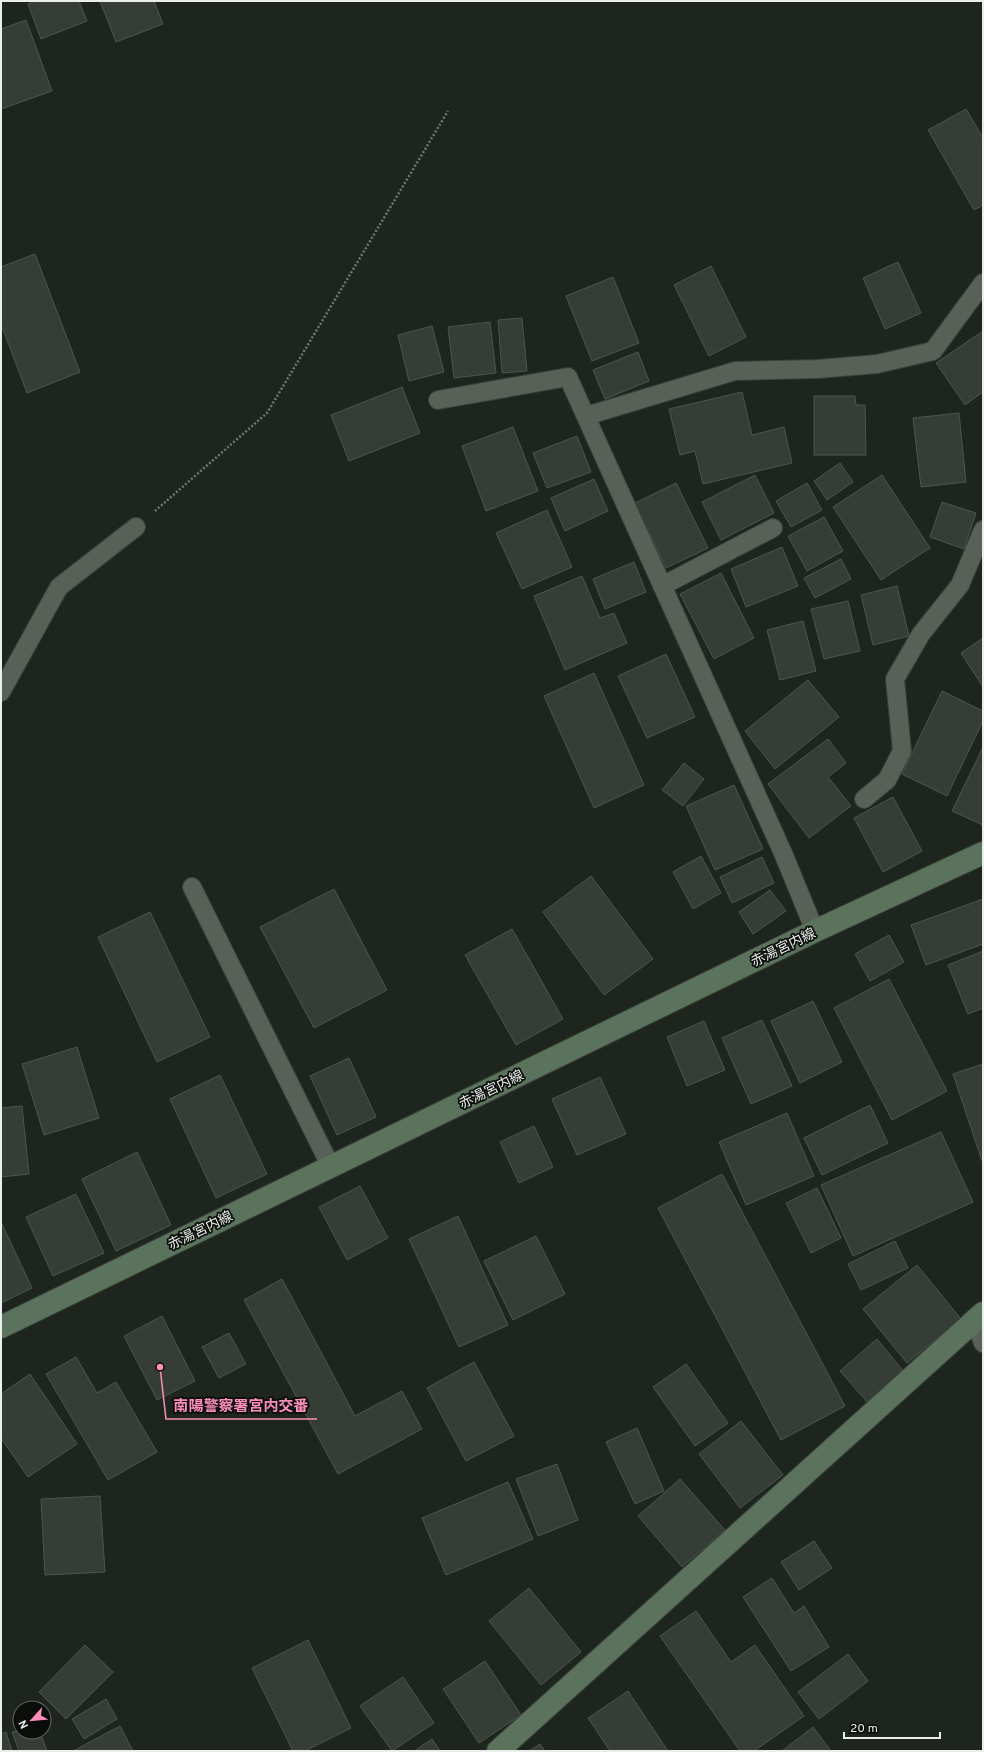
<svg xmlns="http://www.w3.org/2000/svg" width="984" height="1752" viewBox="0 0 984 1752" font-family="Overpass,'Noto Sans JP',sans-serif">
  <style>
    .building { fill: #363d36; stroke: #4e554e }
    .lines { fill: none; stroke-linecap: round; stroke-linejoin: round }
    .lane-casing { stroke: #3a403a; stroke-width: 20 }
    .secondary-casing { stroke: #3a403a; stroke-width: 24 }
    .path { stroke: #707670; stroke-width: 2.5; stroke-dasharray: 2 2; stroke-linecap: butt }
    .lane { stroke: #586058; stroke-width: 18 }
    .secondary { stroke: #5b735c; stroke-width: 22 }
    .labels { text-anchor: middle; stroke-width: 3.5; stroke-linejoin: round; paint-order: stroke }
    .street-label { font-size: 14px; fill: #ebefeb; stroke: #0a0d0a }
    .leader { fill: none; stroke: #fe8ebb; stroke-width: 1.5 }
    .callout-dot { fill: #fe8ebb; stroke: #0a0d0a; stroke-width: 1.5 }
    .callout-label { font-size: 15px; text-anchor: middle; font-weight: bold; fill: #fe8ebb; stroke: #0a0d0a; stroke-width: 3.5; stroke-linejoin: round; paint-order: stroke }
  </style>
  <rect width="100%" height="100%" fill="#1e251e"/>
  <path class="building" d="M 36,1 L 79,1 L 87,21 L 41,39 L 28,4 Z
    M 100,1 L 154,1 L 163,24 L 116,42 Z
    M 26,20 L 52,91 L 1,109 L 1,29 Z
    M 966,109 L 983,138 L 983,205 L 974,210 L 928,130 Z
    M 35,254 L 80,372 L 27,393 L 1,324 L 1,267 Z
    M 898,262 L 921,313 L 885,329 L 863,278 Z
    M 711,266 L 746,337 L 709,356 L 674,285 Z
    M 613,277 L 639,343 L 592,361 L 566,296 Z
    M 522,318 L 527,371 L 502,373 L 498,320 Z
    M 490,322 L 496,373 L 454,378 L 448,327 Z
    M 432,326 L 444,372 L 409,381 L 398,335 Z
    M 983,331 L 983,392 L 965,405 L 936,363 Z
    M 638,352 L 649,381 L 605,399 L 593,370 Z
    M 402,387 L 420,433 L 349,461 L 331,415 Z
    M 742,392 L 752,435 L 784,427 L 792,463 L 703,484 L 695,451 L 680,455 L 669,409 Z
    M 814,396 L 855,396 L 856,405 L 865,405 L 866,455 L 814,455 Z
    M 959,413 L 966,482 L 921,487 L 913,418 Z
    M 513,427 L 538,491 L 486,511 L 462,446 Z
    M 577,436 L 591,472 L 547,488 L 533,453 Z
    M 840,463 L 853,482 L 827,500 L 814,481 Z
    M 755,475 L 774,513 L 721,540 L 702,502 Z
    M 882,475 L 930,548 L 881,580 L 833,507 Z
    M 594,479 L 608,511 L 565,531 L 551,498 Z
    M 676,483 L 708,548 L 666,568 L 635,503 Z
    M 807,483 L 822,510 L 791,527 L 776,501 Z
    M 942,502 L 976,513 L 964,549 L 930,537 Z
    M 547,510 L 572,567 L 522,589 L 496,533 Z
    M 824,517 L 843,551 L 807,571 L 788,536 Z
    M 782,547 L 798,586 L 746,607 L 731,569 Z
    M 841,559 L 851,579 L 815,598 L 804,578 Z
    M 634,562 L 646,592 L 605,609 L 593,579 Z
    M 721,573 L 754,638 L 714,659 L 680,594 Z
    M 582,576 L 600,618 L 614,613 L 627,643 L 565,670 L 534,596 Z
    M 897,586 L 909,636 L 873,645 L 861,595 Z
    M 848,601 L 860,651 L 824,659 L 811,609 Z
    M 803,621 L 816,671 L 780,680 L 767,630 Z
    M 983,638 L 983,687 L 961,653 Z
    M 666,654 L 695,717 L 647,738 L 618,676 Z
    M 594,673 L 644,785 L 594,808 L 544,696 Z
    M 808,680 L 839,717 L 775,769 L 745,731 Z
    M 942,691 L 983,711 L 983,721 L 947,796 L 902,774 Z
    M 828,739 L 846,763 L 828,777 L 851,806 L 809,838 L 768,784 Z
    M 983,747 L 983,825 L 952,811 Z
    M 684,763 L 704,779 L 683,806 L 662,790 Z
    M 734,785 L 763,849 L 715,870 L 686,806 Z
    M 893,797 L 922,851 L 883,872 L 854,818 Z
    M 701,856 L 721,893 L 693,909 L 673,872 Z
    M 762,857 L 774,883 L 732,903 L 720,877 Z
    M 591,876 L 653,959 L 604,995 L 543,912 Z
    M 334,889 L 387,990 L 314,1028 L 260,927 Z
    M 770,890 L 786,911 L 753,934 L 739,912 Z
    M 983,899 L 983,944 L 926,965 L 911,925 Z
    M 150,912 L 210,1037 L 157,1062 L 98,937 Z
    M 512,929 L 563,1019 L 516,1045 L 465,955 Z
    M 889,935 L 904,962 L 870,981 L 855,954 Z
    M 983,951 L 983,1008 L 968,1014 L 948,965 Z
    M 889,979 L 947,1091 L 892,1120 L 834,1008 Z
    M 813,1001 L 842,1062 L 800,1083 L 771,1021 Z
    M 762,1020 L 792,1086 L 751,1104 L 722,1038 Z
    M 704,1021 L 725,1070 L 687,1086 L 667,1037 Z
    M 77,1047 L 99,1118 L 44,1135 L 22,1064 Z
    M 349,1058 L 376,1117 L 337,1135 L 310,1076 Z
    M 983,1064 L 983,1161 L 982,1161 L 953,1074 Z
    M 220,1075 L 267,1174 L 216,1198 L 170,1099 Z
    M 600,1077 L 626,1134 L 577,1155 L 552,1099 Z
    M 870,1105 L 888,1143 L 822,1175 L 804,1138 Z
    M 22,1106 L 29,1174 L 1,1177 L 1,1108 Z
    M 787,1113 L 814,1176 L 746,1205 L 719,1142 Z
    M 534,1126 L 553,1167 L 519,1183 L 500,1142 Z
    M 941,1132 L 973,1202 L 853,1256 L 821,1185 Z
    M 137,1152 L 171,1225 L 116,1251 L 82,1179 Z
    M 722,1174 L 845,1406 L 781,1440 L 658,1208 Z
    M 360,1186 L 388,1238 L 347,1260 L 319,1207 Z
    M 817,1188 L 841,1238 L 811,1253 L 786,1203 Z
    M 76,1194 L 104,1253 L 53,1276 L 26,1217 Z
    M 458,1216 L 508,1325 L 459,1347 L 409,1239 Z
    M 1,1222 L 32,1288 L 1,1303 Z
    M 536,1236 L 565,1294 L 513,1320 L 484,1261 Z
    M 895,1241 L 908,1268 L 861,1290 L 848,1264 Z
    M 917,1265 L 961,1319 L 907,1363 L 863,1309 Z
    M 282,1279 L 355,1416 L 402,1391 L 422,1429 L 338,1474 L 244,1300 Z
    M 162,1316 L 195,1381 L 157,1400 L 124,1336 Z
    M 229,1333 L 246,1364 L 219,1378 L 202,1347 Z
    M 877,1339 L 904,1372 L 868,1403 L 840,1371 Z
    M 76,1357 L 97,1393 L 116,1382 L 157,1452 L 108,1480 L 46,1374 Z
    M 474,1362 L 514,1436 L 466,1461 L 427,1388 Z
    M 686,1364 L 728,1423 L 695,1446 L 653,1387 Z
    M 30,1374 L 77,1444 L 28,1477 L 1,1438 L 1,1394 Z
    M 741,1421 L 783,1475 L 740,1508 L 699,1454 Z
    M 637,1428 L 664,1491 L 635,1504 L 606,1442 Z
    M 557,1464 L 578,1520 L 538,1536 L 516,1479 Z
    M 680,1479 L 725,1530 L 682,1567 L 638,1516 Z
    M 508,1482 L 533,1539 L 446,1575 L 422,1518 Z
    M 100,1496 L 105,1572 L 45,1575 L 41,1499 Z
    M 814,1541 L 832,1568 L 799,1590 L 781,1562 Z
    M 772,1578 L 794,1613 L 804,1606 L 829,1647 L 791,1671 L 743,1597 Z
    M 529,1588 L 581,1652 L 541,1685 L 489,1621 Z
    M 696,1611 L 731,1662 L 755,1645 L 804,1716 L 754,1751 L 740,1751 L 660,1636 Z
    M 308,1640 L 351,1728 L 305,1751 L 293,1751 L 252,1668 Z
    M 85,1645 L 113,1672 L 66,1719 L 39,1692 Z
    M 848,1654 L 868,1681 L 819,1719 L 798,1692 Z
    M 485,1661 L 521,1715 L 479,1743 L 443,1689 Z
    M 403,1677 L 434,1723 L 392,1751 L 360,1706 Z
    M 628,1691 L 668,1751 L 610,1751 L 588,1718 Z
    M 106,1699 L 117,1719 L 84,1739 L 72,1719 Z
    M 120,1726 L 133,1751 L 73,1751 Z
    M 813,1727 L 831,1751 L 782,1751 Z
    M 20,1730 L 20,1732 L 40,1732 L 47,1751 L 19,1751 L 12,1732 Z
    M 6,1732 L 12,1751 L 1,1751 L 1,1734 Z
    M 432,1739 L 440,1751 L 414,1751 Z
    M 540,1744 L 545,1751 L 529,1751 Z"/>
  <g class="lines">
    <g class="lane-casing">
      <path id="lane" d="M 438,400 L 568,377 L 783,853 L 815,931
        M 586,416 L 735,371 L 818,369 L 877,364 L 933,351 L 983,283
        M 662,586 L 773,528
        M 1,692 L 59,587 L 136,527
        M 864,799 L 887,780 L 902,751 L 895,679 L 921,634 L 960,585 L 983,530
        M 192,887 L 331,1167
        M 975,1321 L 983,1343"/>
    </g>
    <g class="secondary-casing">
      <path id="secondary" d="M 1,1327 L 815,931 L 983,853
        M 498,1751 L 983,1313"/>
    </g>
    <path class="path" d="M 155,511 L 267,413 L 448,111"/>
    <use href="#lane" class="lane"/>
    <use href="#secondary" class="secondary"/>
  </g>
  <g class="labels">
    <g class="street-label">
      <text transform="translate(783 947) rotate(-26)" y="5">赤湯宮内線</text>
      <text transform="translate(491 1089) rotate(-26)" y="5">赤湯宮内線</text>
      <text transform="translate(200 1230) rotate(-26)" y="5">赤湯宮内線</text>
    </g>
  </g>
  <path class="leader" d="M160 1367L166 1419H317"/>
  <circle class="callout-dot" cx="160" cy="1367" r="4"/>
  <g class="callout-label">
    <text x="241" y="1411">南陽警察署宮内交番</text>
  </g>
  <rect width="984" height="1752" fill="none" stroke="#ebefeb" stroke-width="4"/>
  <g transform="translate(32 1720) rotate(243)"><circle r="19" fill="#0a0d0a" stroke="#646764"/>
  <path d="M0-3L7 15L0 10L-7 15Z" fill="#fe8ebb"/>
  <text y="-6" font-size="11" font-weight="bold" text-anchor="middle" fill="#ebefeb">N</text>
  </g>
  <path d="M844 1732v6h96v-6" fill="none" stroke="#ebefeb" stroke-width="2"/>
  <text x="850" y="1732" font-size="12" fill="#ebefeb" stroke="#0a0d0a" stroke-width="3" paint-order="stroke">20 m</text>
</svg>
